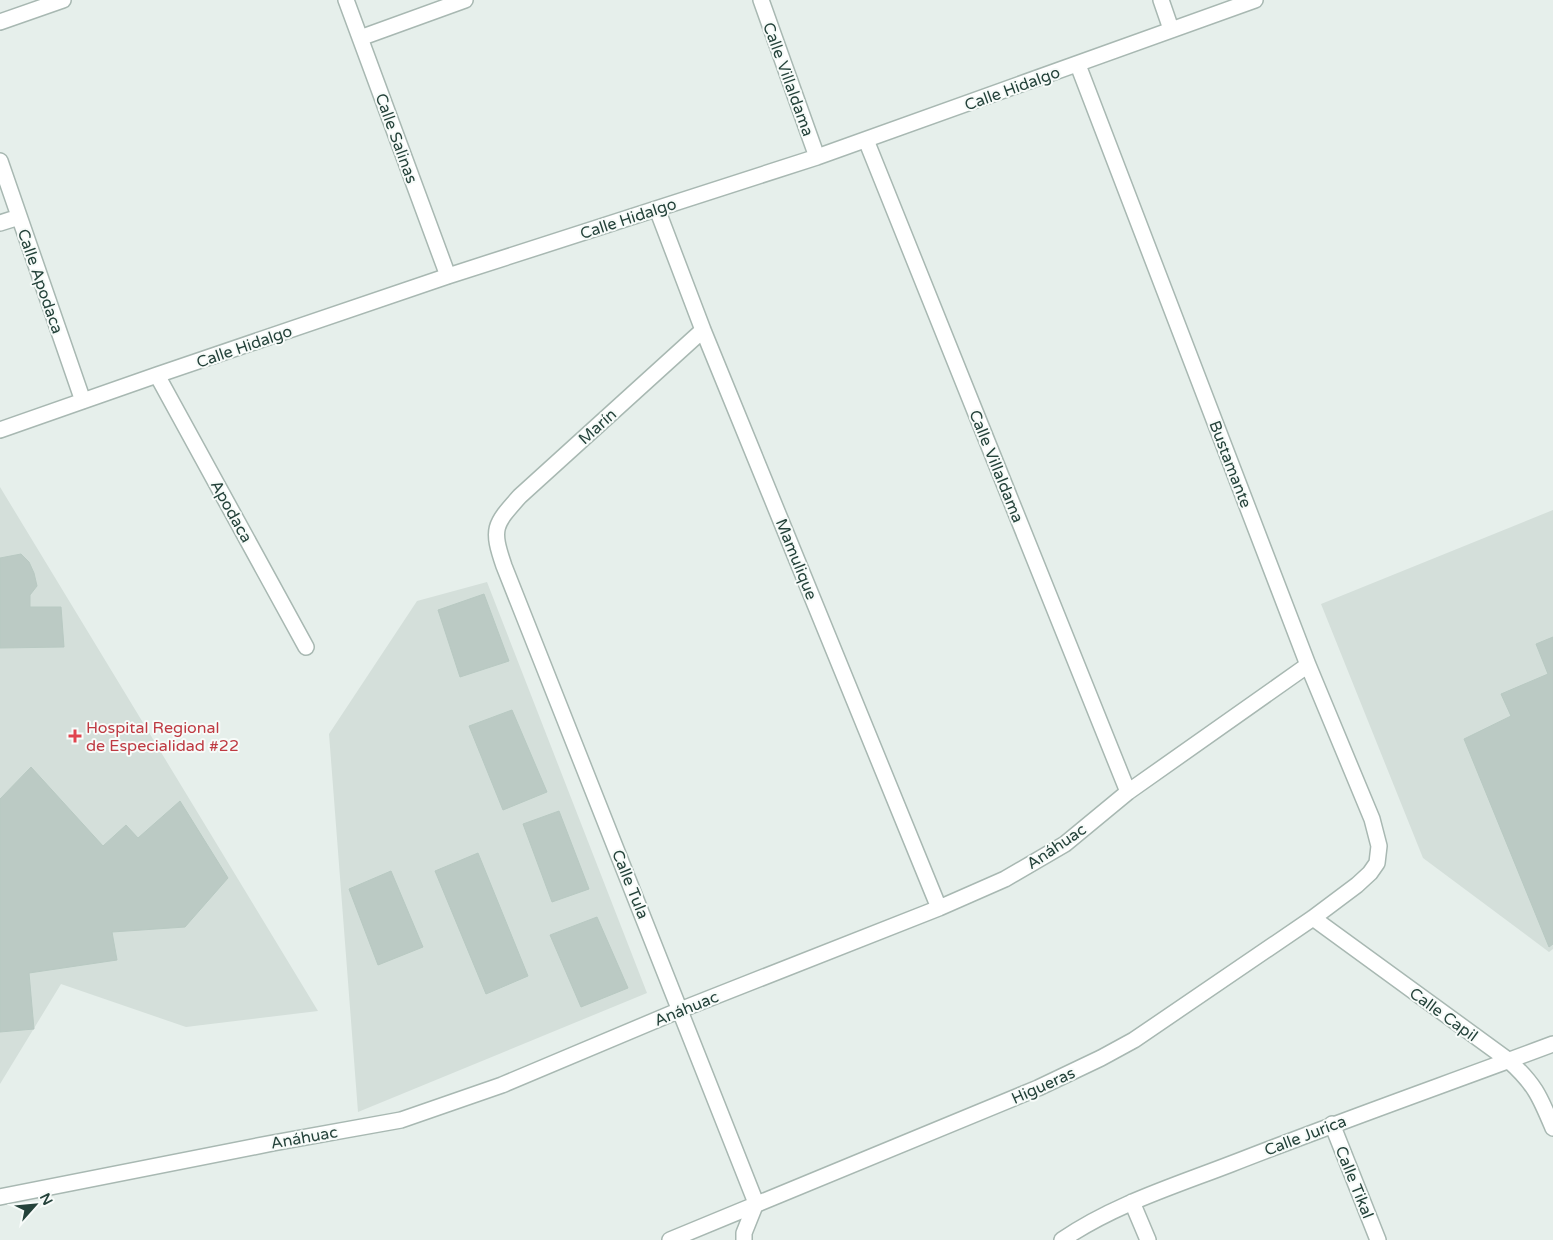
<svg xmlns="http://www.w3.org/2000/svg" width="1553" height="1240" viewBox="0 0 1553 1240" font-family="'Varela Round',sans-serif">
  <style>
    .built { fill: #d4dfda }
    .building { fill: #bbcac4; stroke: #b8c9c2 }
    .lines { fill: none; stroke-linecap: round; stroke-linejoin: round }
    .minor-casing { stroke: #a8b8b2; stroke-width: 18 }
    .minor { stroke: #fff; stroke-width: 15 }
    .health-dot { fill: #e0444e; stroke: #f7fbf9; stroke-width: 2 }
    .labels { text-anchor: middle; stroke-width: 4; stroke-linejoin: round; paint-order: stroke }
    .street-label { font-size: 16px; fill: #24423a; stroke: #f7fbf9 }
    .health-label { font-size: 16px; fill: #be3a42; stroke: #f7fbf9; text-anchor: start }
  </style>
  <rect width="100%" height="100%" fill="#e6efeb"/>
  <path class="built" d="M 0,487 L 318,1011 L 186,1027 L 61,984 L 0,1084 Z
    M 1553,510 L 1553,949 L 1549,952 L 1423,858 L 1321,604 Z
    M 487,582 L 647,993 L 358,1112 L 329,734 L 417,601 Z"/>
  <path class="building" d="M 21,554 L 29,562 L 34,573 L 37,586 L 30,595 L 30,607 L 61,607 L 64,647 L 0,648 L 0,558 Z
    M 484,594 L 509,661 L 460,677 L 438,610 Z
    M 1553,637 L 1553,944 L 1549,947 L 1464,739 L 1511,716 L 1501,694 L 1548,674 L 1536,644 Z
    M 512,710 L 547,792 L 503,810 L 469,726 Z
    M 31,767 L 103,846 L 126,825 L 138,838 L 180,801 L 228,878 L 185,927 L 112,932 L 117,960 L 29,973 L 34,1029 L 0,1032 L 0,799 Z
    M 559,811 L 589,889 L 552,902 L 523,824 Z
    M 478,853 L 528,976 L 486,994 L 435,871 Z
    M 391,871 L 423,947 L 378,965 L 349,889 Z
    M 597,917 L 628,988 L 581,1007 L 550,935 Z"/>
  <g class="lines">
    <g class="minor-casing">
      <path id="minor" d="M 346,0 L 448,276
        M 761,0 L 817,157
        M 1161,0 L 1171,29
        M 0,22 L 63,0
        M 360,38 L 465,0
        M 866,140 L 1128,792
        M 0,161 L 83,401
        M 657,209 L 703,330 L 939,908
        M 0,223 L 19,217
        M 703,330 L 520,496 C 494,525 491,528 504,566 L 756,1203 L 744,1233 L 744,1240
        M 157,375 L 306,647
        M 0,430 L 157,375 L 448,276 L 817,157 L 1255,0
        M 1313,918 L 1508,1060 C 1535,1084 1540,1097 1553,1128
        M 1332,1124 L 1378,1240
        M 0,1197 L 273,1143 L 401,1120 L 502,1085 L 680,1010 L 939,908 L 1005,879 L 1065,844 L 1128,792 L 1308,665
        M 1132,1202 L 1148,1240
        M 670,1240 L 1038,1088 L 1101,1058 L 1134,1040 L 1313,918 L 1357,885 L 1370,873 L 1377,863 L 1379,846 L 1372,819 L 1308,665 L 1078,65
        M 1062,1240 C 1113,1205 1174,1186 1231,1164 C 1338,1122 1446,1084 1553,1044"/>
    </g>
    <use href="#minor" class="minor"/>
  </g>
  <path class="health-dot" d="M72.5 728.5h5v5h5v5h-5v5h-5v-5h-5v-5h5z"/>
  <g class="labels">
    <g class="street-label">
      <text transform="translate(789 79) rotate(70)" y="6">Calle Villaldama</text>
      <text transform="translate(1012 88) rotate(-20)" y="6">Calle Hidalgo</text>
      <text transform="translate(397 138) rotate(70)" y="6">Calle Salinas</text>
      <text transform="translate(628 218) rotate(-18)" y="6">Calle Hidalgo</text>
      <text transform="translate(41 281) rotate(71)" y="6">Calle Apodaca</text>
      <text transform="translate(244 346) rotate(-19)" y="6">Calle Hidalgo</text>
      <text transform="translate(597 426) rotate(-42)" y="6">Marín</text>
      <text transform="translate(1231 464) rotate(69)" y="6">Bustamante</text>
      <text transform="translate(997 466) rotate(68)" y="6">Calle Villaldama</text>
      <text transform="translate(232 511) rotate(61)" y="6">Apodaca</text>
      <text transform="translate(797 559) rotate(68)" y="6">Mamulique</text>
      <text transform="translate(1056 846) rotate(-34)" y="6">Anáhuac</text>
      <text transform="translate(631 884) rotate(68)" y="6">Calle Tula</text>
      <text transform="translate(686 1008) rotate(-22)" y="6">Anáhuac</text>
      <text transform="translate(1444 1014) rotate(36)" y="6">Calle Capil</text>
      <text transform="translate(1043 1085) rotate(-24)" y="6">Higueras</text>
      <text transform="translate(1305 1135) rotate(-21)" y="6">Calle Jurica</text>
      <text transform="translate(304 1137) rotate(-10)" y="6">Anáhuac</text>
      <text transform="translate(1355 1182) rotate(68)" y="6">Calle Tikal</text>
    </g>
    <g class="health-label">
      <text x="86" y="733">Hospital Regional<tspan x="86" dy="18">de Especialidad #22</tspan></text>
    </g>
  </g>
  <g transform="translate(35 1205) rotate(63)" stroke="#f7fbf9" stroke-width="4" paint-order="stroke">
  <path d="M0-4L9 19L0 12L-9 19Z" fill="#24423a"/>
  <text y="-8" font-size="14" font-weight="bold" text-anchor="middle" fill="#24423a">N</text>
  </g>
</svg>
